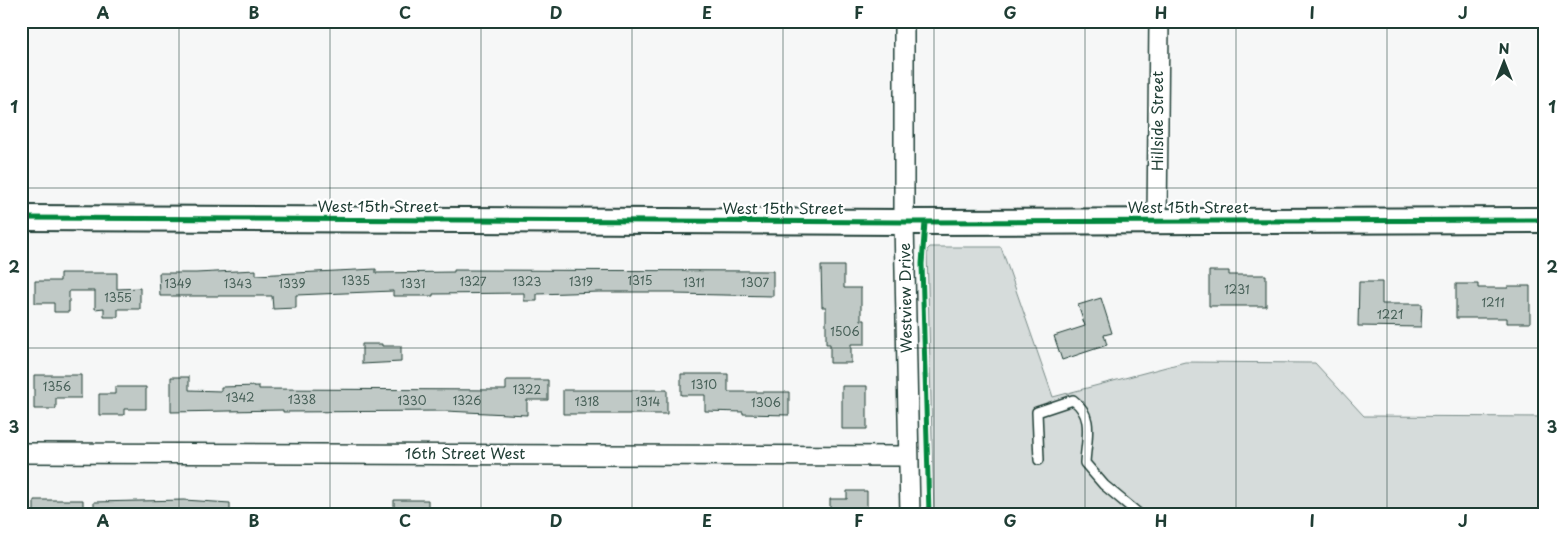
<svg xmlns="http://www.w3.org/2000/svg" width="1566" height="535" viewBox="0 0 1566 535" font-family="'Playpen Sans',sans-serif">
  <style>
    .green { fill: #d6dcdb; stroke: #7a8c88 }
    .building { fill: #c0c9c6; stroke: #1f3d34 }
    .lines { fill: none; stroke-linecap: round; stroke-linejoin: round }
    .service-casing { stroke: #1f3d34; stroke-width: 12 }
    .minor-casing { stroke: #1f3d34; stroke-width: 22 }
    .tertiary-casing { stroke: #1f3d34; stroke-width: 28 }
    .service { stroke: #fff; stroke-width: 9 }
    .minor { stroke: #fff; stroke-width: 19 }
    .tertiary { stroke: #fff; stroke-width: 24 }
    .cycleway-casing { stroke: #fff; stroke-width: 8 }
    .cycleway { stroke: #00873e; stroke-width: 5 }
    .grid { fill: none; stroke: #1f3d34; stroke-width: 1; stroke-opacity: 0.55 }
    .labels { text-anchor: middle; stroke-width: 4.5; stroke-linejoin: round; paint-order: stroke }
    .number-label { font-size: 12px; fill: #476058 }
    .street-label { font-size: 15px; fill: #1f3d34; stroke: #fff }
    .neatline { fill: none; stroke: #1f3d34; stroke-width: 2 }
    .grid-label { font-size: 16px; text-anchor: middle; font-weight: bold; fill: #1f3d34 }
  </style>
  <rect width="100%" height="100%" fill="#f6f7f7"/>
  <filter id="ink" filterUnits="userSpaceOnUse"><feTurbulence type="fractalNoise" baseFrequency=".02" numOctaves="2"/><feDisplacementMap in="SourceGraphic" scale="10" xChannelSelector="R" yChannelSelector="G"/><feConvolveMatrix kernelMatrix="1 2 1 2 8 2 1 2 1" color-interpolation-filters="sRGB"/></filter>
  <g filter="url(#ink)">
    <path class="green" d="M 930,247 L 1001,247 L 1053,397 L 1185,362 L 1315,363 L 1364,416 L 1545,417 L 1545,514 L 934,514 L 927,250 Z"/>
    <path class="building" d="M 821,266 L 844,266 L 844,288 L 861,288 L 861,320 L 865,320 L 865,344 L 851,344 L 851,363 L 830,363 L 830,344 L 826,344 L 826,307 L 822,307 Z
      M 376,269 L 376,273 L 454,272 L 454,270 L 773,271 L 773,296 L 675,294 L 675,292 L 599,292 L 537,294 L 537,301 L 524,301 L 524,293 L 433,294 L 433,296 L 393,296 L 393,291 L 296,295 L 296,308 L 273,309 L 272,296 L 160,296 L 159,273 L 196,273 L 256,270 L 256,275 Z
      M 1209,271 L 1229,271 L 1229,275 L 1266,275 L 1266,306 L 1209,306 Z
      M 60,273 L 117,273 L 117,289 L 140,288 L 140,309 L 118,309 L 118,317 L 104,317 L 104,308 L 95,309 L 95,291 L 69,291 L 69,312 L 54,312 L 54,303 L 35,303 L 35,281 L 60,281 Z
      M 1359,282 L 1382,282 L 1382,304 L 1422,304 L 1421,327 L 1358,326 Z
      M 1456,284 L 1478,284 L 1478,288 L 1508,288 L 1508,286 L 1530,286 L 1530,323 L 1507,323 L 1507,318 L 1456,318 Z
      M 1101,298 L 1112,333 L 1104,335 L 1107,345 L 1062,360 L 1054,336 L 1085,326 L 1078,305 Z
      M 362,344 L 382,344 L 382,346 L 401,346 L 401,362 L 362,364 Z
      M 681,374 L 728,374 L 728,392 L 789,392 L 789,415 L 743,414 L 743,412 L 705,411 L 705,395 L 681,395 Z
      M 34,375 L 81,375 L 81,398 L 56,398 L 56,409 L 34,409 Z
      M 171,377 L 189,377 L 189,390 L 221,391 L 221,387 L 259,386 L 259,389 L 506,390 L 506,380 L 548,380 L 548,400 L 527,400 L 527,415 L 446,411 L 283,412 L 283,410 L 171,412 Z
      M 842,386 L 867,386 L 867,429 L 842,429 Z
      M 115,387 L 146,387 L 146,409 L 124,409 L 124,415 L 99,415 L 99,394 L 115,394 Z
      M 563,390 L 667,390 L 667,414 L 563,414 Z
      M 847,491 L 867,491 L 867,514 L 830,514 L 830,499 L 847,499 Z
      M 34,500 L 83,500 L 83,514 L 34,514 Z
      M 184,500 L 230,503 L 230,514 L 94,514 L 94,502 Z
      M 394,500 L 428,500 L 428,514 L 394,514 Z"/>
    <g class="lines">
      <g class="service-casing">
        <path id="service" d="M 1039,460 L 1037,412 L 1073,400 C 1095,416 1086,439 1085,463 L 1104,485 L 1139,514"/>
      </g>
      <g class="minor-casing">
        <path id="minor" d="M 904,21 L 904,222 L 910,514
          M 1157,220 L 1159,21
          M 21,453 L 908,456"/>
      </g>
      <g class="tertiary-casing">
        <path id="tertiary" d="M 21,218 L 904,222 L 1545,220"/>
      </g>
      <use href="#service" class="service"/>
      <use href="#minor" class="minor"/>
      <use href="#tertiary" class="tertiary"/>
      <g class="cycleway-casing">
        <path id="cycleway" d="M 21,218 L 904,222 L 1545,220
          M 925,222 L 922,264 L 929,514"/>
      </g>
      <use href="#cycleway" class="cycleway"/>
    </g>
  </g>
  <path class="grid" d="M 179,21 L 179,514M 330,21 L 330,514M 481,21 L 481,514M 632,21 L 632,514M 783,21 L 783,514M 934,21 L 934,514M 1085,21 L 1085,514M 1236,21 L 1236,514M 1387,21 L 1387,514M 21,188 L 1545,188M 21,348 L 1545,348"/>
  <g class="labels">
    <g class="number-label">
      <text x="356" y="285">1335</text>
      <text x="640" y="285">1315</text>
      <text x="473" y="286">1327</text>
      <text x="527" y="286">1323</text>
      <text x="581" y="286">1319</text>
      <text x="694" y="287">1311</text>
      <text x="755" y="287">1307</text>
      <text x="178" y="288">1349</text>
      <text x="238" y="288">1343</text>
      <text x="292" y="288">1339</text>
      <text x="413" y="288">1331</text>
      <text x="1237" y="294">1231</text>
      <text x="118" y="302">1355</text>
      <text x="1493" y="307">1211</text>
      <text x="1390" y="319">1221</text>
      <text x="845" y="336">1506</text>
      <text x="704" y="389">1310</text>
      <text x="57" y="391">1356</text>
      <text x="527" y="394">1322</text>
      <text x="240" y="402">1342</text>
      <text x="302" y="404">1338</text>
      <text x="412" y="405">1330</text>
      <text x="467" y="405">1326</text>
      <text x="587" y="406">1318</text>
      <text x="648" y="406">1314</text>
      <text x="766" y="407">1306</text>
    </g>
    <g class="street-label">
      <text transform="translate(1158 121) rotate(-90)" y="5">Hillside Street</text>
      <text x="378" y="212">West 15th Street</text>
      <text x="1188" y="213">West 15th Street</text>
      <text x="783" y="214">West 15th Street</text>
      <text transform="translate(906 298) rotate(-91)" y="5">Westview Drive</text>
      <text x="465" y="459">16th Street West</text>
    </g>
  </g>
  <rect width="1566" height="535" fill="none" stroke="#fff" stroke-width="55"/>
  <g transform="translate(1504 62)" stroke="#ffffff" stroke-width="4" paint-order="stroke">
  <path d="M0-4L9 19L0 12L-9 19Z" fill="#1f3d34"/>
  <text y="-8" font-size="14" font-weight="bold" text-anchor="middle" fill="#1f3d34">N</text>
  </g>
  <rect x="28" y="28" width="1510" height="480" class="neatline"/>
  <g class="grid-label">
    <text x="103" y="19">A</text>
    <text x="254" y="19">B</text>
    <text x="405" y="19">C</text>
    <text x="556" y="19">D</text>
    <text x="707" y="19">E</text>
    <text x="859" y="19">F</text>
    <text x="1010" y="19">G</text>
    <text x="1161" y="19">H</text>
    <text x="1312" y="19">I</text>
    <text x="1463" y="19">J</text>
    <text x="14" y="113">1</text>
    <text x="1552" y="113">1</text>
    <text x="14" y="273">2</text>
    <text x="1552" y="273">2</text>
    <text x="14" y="433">3</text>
    <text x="1552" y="433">3</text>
    <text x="103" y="527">A</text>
    <text x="254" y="527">B</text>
    <text x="405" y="527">C</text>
    <text x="556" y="527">D</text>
    <text x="707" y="527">E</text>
    <text x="859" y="527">F</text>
    <text x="1010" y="527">G</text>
    <text x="1161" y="527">H</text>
    <text x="1312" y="527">I</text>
    <text x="1463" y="527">J</text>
  </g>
</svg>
